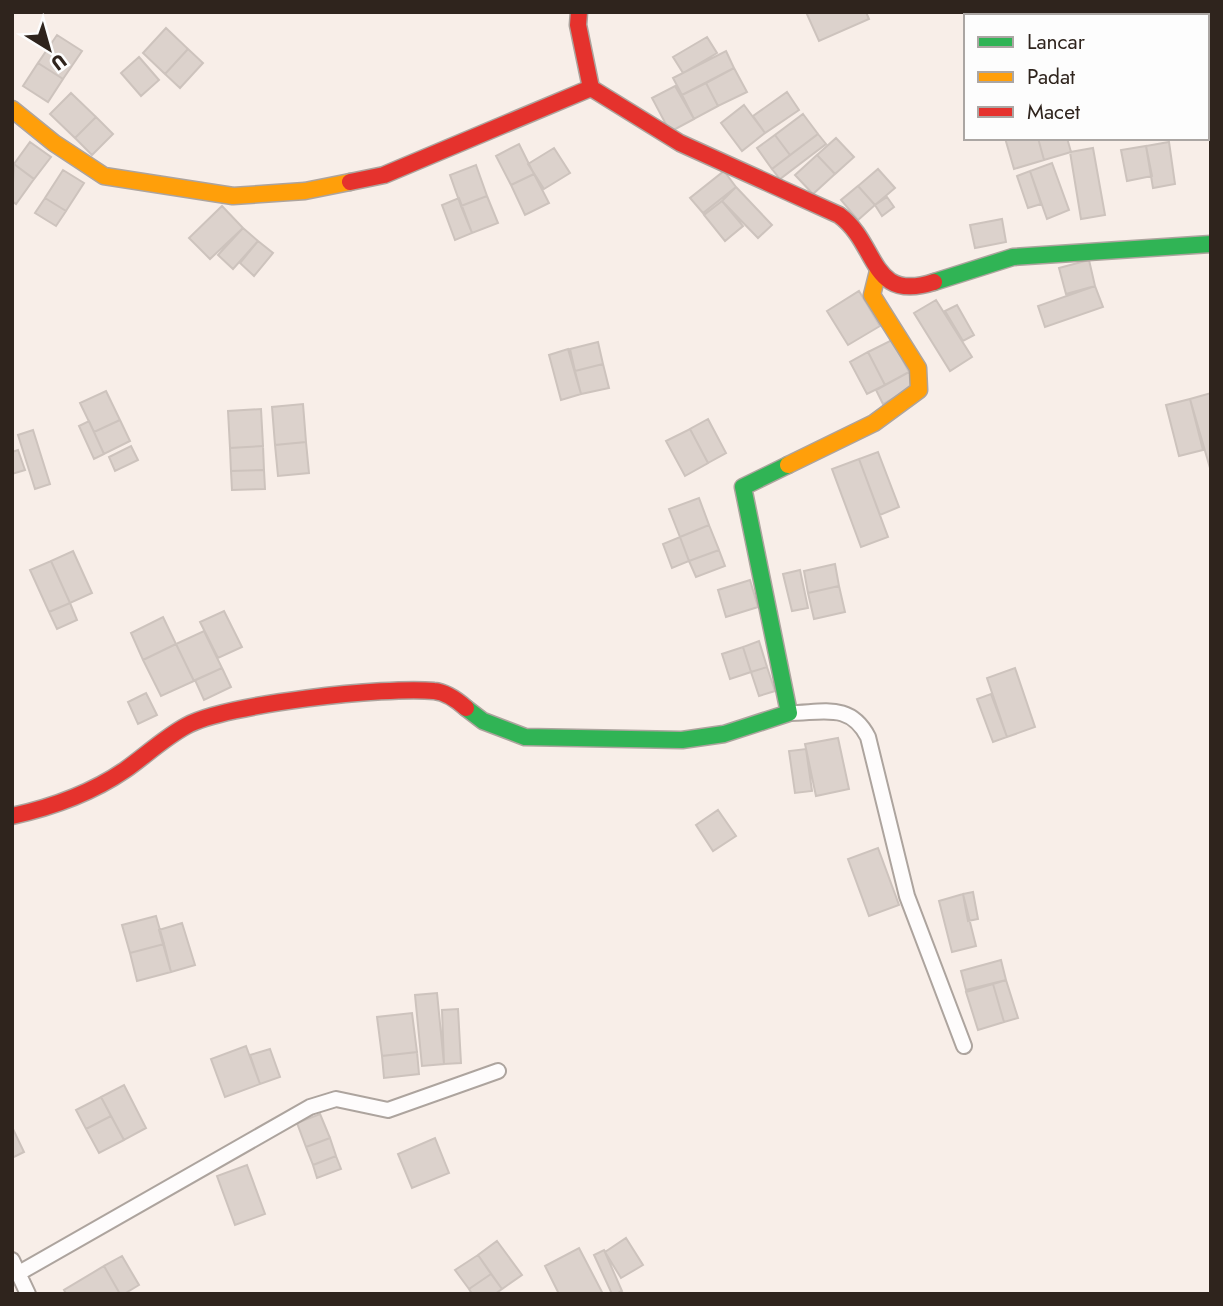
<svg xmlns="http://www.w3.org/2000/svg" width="1223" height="1306" viewBox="0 0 1223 1306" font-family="Jost,sans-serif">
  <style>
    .building { fill: #dcd2cc; stroke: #cdc3bd; stroke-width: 2 }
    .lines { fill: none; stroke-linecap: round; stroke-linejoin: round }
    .street-casing { stroke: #ada49e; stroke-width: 18 }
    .fast-casing { stroke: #ada49e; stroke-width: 19 }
    .slow-casing { stroke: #ada49e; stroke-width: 19 }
    .jam-casing { stroke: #ada49e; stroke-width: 19 }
    .street { stroke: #fefcfc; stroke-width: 14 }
    .fast { stroke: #30b455; stroke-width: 16 }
    .slow { stroke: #ff9f0a; stroke-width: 16 }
    .jam { stroke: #e5322d; stroke-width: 16 }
  </style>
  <rect width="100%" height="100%" fill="#f8eee8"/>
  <path class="building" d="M 806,12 L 866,12 L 869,19 L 819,41 Z
    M 166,28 L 188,49 L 165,74 L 143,53 Z
    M 57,35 L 82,51 L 63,79 L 38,63 Z
    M 707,37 L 717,53 L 683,73 L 673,57 Z
    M 188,49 L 203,63 L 180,88 L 165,74 Z
    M 726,51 L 734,68 L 682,95 L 673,78 Z
    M 139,57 L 159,80 L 141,96 L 121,73 Z
    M 38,63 L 63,79 L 48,102 L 23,86 Z
    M 734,68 L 747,92 L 718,106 L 706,83 Z
    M 706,83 L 718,106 L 694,119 L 682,95 Z
    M 675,86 L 694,119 L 670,132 L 652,98 Z
    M 787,92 L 799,110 L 765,133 L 753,116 Z
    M 71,93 L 96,117 L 75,138 L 50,114 Z
    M 744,105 L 765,133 L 742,151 L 721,123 Z
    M 803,114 L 818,134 L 790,155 L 775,135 Z
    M 96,117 L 113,134 L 92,155 L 75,138 Z
    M 818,134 L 826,144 L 780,179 L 772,169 Z
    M 775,135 L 790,155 L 772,169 L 757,148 Z
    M 836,138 L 854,157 L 835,174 L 817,155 Z
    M 1005,138 L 1038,138 L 1044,160 L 1014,169 Z
    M 1038,138 L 1067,138 L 1071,152 L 1044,160 Z
    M 30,142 L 51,157 L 34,179 L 14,164 Z
    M 1169,142 L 1175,184 L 1153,188 L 1146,146 Z
    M 519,144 L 534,174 L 511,185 L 496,156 Z
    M 1146,146 L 1152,176 L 1127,181 L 1121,150 Z
    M 554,148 L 570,173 L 544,189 L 528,164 Z
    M 1093,148 L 1105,215 L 1081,219 L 1070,152 Z
    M 817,155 L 835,174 L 813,194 L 795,175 Z
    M 1052,163 L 1069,210 L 1047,219 L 1030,171 Z
    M 14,164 L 34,179 L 16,204 L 12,201 Z
    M 476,165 L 487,196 L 461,206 L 450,175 Z
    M 878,169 L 895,188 L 875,205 L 858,186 Z
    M 63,170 L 84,183 L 66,211 L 45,198 Z
    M 724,171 L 736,187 L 703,213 L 690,198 Z
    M 1030,171 L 1041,204 L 1028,208 L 1017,176 Z
    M 534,174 L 549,203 L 525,215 L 511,185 Z
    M 858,186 L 875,205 L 858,220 L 841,200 Z
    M 736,187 L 772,225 L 758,238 L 722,201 Z
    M 487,196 L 498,223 L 472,233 L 461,206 Z
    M 887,197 L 894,207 L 882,216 L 875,205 Z
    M 45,198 L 66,211 L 56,226 L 35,213 Z
    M 459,198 L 472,233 L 455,240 L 442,205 Z
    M 722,201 L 743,226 L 725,241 L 704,215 Z
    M 222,206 L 243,228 L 210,259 L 189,238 Z
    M 1002,219 L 1006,242 L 975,248 L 970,225 Z
    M 243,228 L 258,241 L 233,269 L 218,255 Z
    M 258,241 L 273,253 L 254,276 L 240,263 Z
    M 1089,260 L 1095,286 L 1066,294 L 1059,268 Z
    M 1095,286 L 1103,307 L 1045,327 L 1038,306 Z
    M 859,291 L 880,326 L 848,345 L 827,311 Z
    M 936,300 L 972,357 L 950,371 L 914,313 Z
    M 957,305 L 974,335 L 963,341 L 945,311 Z
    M 892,340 L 909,372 L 885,385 L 868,352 Z
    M 598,342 L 603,364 L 575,371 L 570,349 Z
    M 568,349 L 581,394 L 561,400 L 549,355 Z
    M 868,352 L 885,385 L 867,394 L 850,362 Z
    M 603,364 L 609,388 L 581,394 L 575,371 Z
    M 909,372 L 916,385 L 883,404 L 876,390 Z
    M 106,391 L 120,420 L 94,432 L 80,403 Z
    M 1211,393 L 1211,468 L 1210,468 L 1190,399 Z
    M 1190,399 L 1203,450 L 1179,456 L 1166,405 Z
    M 303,404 L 306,442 L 275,445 L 272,407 Z
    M 261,409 L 263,446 L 230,448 L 228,411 Z
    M 708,419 L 726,453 L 708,463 L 690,429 Z
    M 120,420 L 130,441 L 104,454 L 94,432 Z
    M 89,421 L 104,454 L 94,459 L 79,426 Z
    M 690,429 L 708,463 L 685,476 L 666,441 Z
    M 33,430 L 50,484 L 35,489 L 18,435 Z
    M 306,442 L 309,473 L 278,476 L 275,445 Z
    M 131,446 L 138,460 L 115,471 L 109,457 Z
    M 263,446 L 264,470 L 231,471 L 230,448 Z
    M 18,450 L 25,470 L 12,474 L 12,452 Z
    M 878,452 L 899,507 L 880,515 L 859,459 Z
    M 859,459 L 888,537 L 861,547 L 832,469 Z
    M 264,470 L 265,489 L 232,490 L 231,471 Z
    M 699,498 L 709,525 L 680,537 L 669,509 Z
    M 709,525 L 719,550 L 689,561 L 680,537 Z
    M 680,537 L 689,561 L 672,568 L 663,544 Z
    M 719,550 L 725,566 L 696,577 L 689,561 Z
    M 73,551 L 92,593 L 70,603 L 51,561 Z
    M 51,561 L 70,603 L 49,612 L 30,570 Z
    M 835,564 L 839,586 L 808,593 L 804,571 Z
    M 800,570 L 808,608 L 792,611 L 783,574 Z
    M 750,580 L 758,607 L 726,617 L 718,590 Z
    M 839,586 L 845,612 L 814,619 L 808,593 Z
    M 70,603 L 77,620 L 57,629 L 49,612 Z
    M 224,611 L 242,647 L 218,658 L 200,622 Z
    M 163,617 L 176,644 L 143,660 L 131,633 Z
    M 204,631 L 222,668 L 194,681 L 176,644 Z
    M 759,641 L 767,667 L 751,672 L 743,647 Z
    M 176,644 L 194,681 L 161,696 L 143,660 Z
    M 743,647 L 751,672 L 730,679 L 722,654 Z
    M 767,667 L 775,691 L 759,696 L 751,672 Z
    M 222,668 L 231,687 L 204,700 L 195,680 Z
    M 1015,668 L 1035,727 L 1007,737 L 987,678 Z
    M 146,693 L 157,715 L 138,724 L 128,702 Z
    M 991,694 L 1007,737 L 993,742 L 977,699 Z
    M 838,738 L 849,789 L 816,796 L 805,744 Z
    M 806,749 L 812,791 L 795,793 L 789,751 Z
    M 718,810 L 736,836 L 713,851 L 696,825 Z
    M 878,848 L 899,905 L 869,916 L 848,859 Z
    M 973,892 L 978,919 L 968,921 L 963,894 Z
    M 963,894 L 976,946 L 952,952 L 939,901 Z
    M 156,916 L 164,944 L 130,953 L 122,925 Z
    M 182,923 L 195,965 L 171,972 L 159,930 Z
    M 164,944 L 171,972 L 137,981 L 130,953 Z
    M 1001,960 L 1006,980 L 966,990 L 961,971 Z
    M 1006,980 L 1018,1018 L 1004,1022 L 993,984 Z
    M 993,984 L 1004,1022 L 978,1030 L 966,992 Z
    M 437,993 L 444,1064 L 422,1066 L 415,995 Z
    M 458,1009 L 461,1063 L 444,1064 L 442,1010 Z
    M 412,1013 L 417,1052 L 382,1056 L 377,1017 Z
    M 246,1046 L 260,1084 L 225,1097 L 211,1059 Z
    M 270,1049 L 280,1077 L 260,1084 L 250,1055 Z
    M 417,1052 L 419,1074 L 384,1078 L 382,1056 Z
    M 124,1085 L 146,1128 L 124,1140 L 101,1097 Z
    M 101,1097 L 111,1116 L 86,1129 L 76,1110 Z
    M 320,1114 L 330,1138 L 306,1147 L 297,1123 Z
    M 111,1116 L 124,1140 L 99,1153 L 86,1129 Z
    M 12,1127 L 24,1152 L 12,1158 Z
    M 330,1138 L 336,1156 L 313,1165 L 306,1147 Z
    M 435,1138 L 449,1173 L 412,1188 L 398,1154 Z
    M 336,1156 L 341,1169 L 317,1178 L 313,1165 Z
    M 247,1165 L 265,1214 L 235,1225 L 217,1176 Z
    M 626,1238 L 643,1265 L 621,1278 L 605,1252 Z
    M 497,1241 L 522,1275 L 502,1289 L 478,1255 Z
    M 579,1248 L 603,1294 L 559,1294 L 545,1266 Z
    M 604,1250 L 622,1291 L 616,1294 L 612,1294 L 594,1255 Z
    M 478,1255 L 491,1274 L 469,1289 L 455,1270 Z
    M 122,1256 L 139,1285 L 124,1294 L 120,1294 L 104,1266 Z
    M 104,1266 L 120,1294 L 66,1294 L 64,1290 Z
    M 491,1274 L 502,1289 L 495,1294 L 472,1294 L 469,1289 Z"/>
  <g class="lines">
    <g class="street-casing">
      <path id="street" d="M 789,713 C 823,713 850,702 868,737 L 907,896 L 964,1046
        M 12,1260 L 28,1294
        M 19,1273 L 310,1107 L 336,1099 L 388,1110 L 498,1071"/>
    </g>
    <g class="fast-casing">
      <path id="fast" d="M 934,282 L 1013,257 L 1211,244
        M 466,708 L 483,721 L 525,737 L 682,740 L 724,734 L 789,713 L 743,487 L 788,465"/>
    </g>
    <g class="slow-casing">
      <path id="slow" d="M 12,109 L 54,143 L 104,176 L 233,196 L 305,191 L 350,182
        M 788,465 L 874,423 L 919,390 L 918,368 L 872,295 L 878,271"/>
    </g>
    <g class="jam-casing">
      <path id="jam" d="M 579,12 L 578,25 L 591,88 L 680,143 L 839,215 C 879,244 869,303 934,282
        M 350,182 L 384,175 L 591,88
        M 12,816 C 53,807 90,794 125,770 C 145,756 164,738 186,726 C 225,704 387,686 434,691 C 446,692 457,700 466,708"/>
    </g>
    <use href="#street" class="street"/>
    <use href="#fast" class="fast"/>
    <use href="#slow" class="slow"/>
    <use href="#jam" class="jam"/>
  </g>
  <rect width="1223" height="1306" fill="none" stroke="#2f241d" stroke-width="28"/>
  <rect x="964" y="14" width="245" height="126" fill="#fdfdfd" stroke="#aba6a3" stroke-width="2"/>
  <rect x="978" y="37" width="35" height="10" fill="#30b455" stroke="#aba6a3" stroke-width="2"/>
  <text x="1027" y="49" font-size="21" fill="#2f241d">Lancar</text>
  <rect x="978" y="72" width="35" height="10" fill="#ff9f0a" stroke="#aba6a3" stroke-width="2"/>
  <text x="1027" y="84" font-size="21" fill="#2f241d">Padat</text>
  <rect x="978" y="107" width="35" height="10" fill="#e5322d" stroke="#aba6a3" stroke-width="2"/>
  <text x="1027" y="119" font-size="21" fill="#2f241d">Macet</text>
  <g transform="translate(49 49) rotate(143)" stroke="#fdfdfd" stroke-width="5" paint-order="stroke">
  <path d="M0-5L12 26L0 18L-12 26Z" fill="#2f241d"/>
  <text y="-10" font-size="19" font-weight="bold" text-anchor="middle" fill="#2f241d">U</text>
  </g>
</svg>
